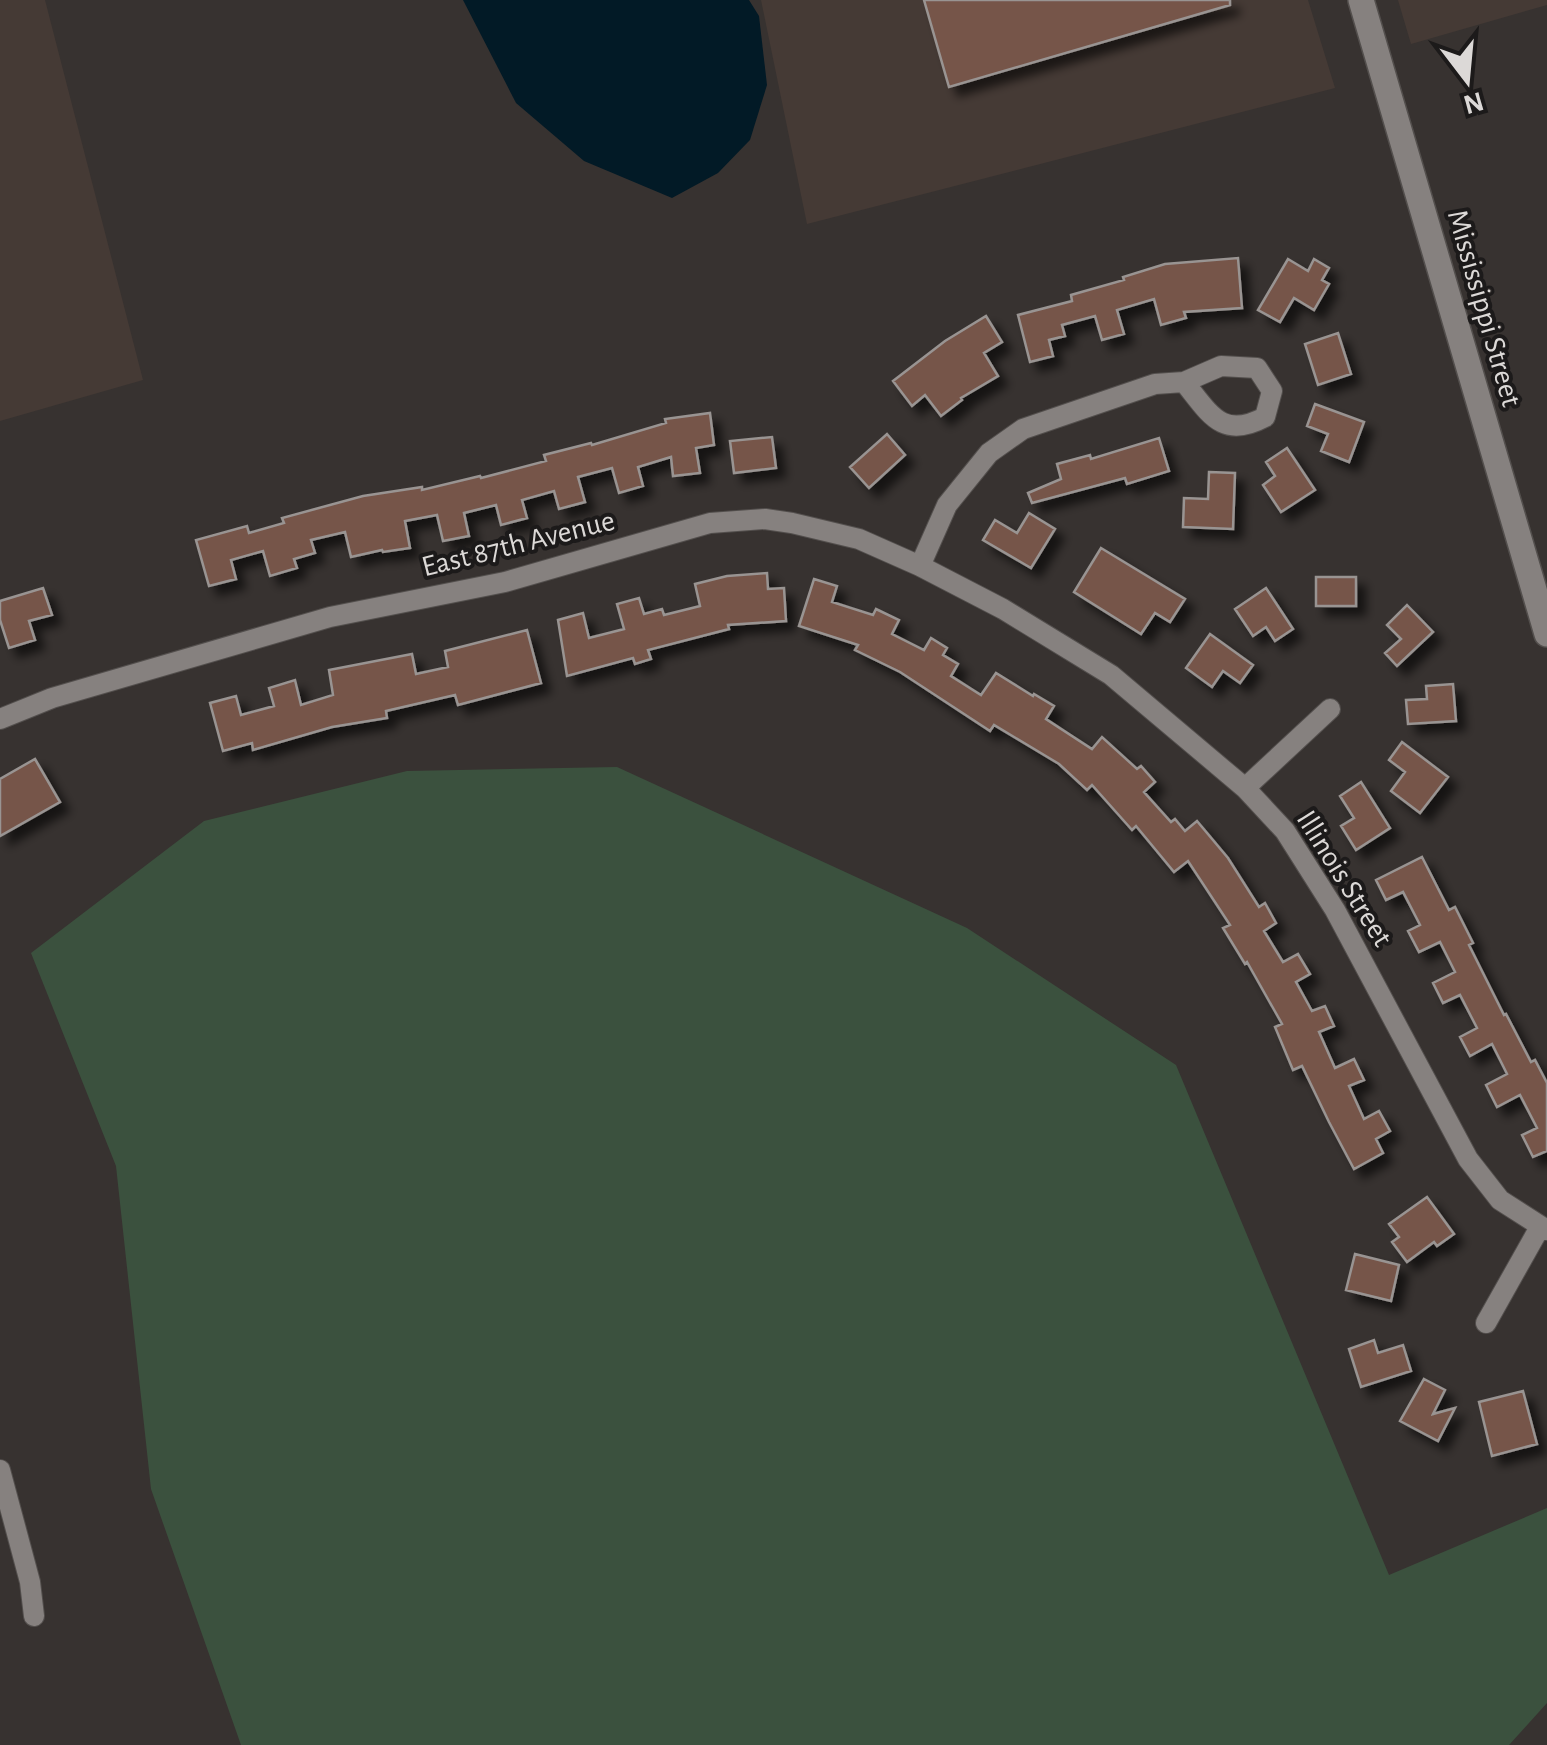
<svg xmlns="http://www.w3.org/2000/svg" width="1547" height="1745" viewBox="0 0 1547 1745" font-family="'Alegreya Sans',sans-serif">
  <style>
    .built { fill: #453a35 }
    .green { fill: #3b513e }
    .water { fill: #021a26 }
    .building { fill: #76554a; stroke: #999492; stroke-width: 2.5; filter: url(#shadow) }
    .lines { fill: none; stroke-linecap: round; stroke-linejoin: round }
    .minor-casing { stroke: #534f4d; stroke-width: 22 }
    .tertiary-casing { stroke: #534f4d; stroke-width: 28 }
    .minor { stroke: #86817f; stroke-width: 20 }
    .tertiary { stroke: #86817f; stroke-width: 25 }
    .labels { text-anchor: middle; stroke-width: 8; stroke-linejoin: round; paint-order: stroke }
    .street-label { font-size: 30px; fill: #dcd9d7; stroke: #1c1a1a }
  </style>
  <defs>
    <filter id="shadow"><feDropShadow dx="9" dy="9" stdDeviation="5" flood-color="#0009"/></filter>
  </defs>
  <rect width="100%" height="100%" fill="#373230"/>
  <path class="built" d="M 0,0 L 45,0 L 143,380 L 0,421 Z
    M 761,0 L 1308,0 L 1335,88 L 807,224 Z
    M 1398,0 L 1547,0 L 1547,5 L 1411,44 Z"/>
  <path class="green" d="M 617,767 L 967,928 L 1176,1065 L 1389,1575 L 1547,1508 L 1547,1703 L 1509,1745 L 241,1745 L 151,1489 L 116,1166 L 31,953 L 204,821 L 407,771 Z"/>
  <path class="water" d="M 463,0 L 749,0 L 759,16 L 767,85 L 750,140 L 718,173 L 672,198 L 584,161 L 516,103 Z"/>
  <path class="building" d="M 924,0 L 1230,0 L 1230,5 L 949,87 Z
    M 1238,258 L 1242,308 L 1184,312 L 1186,318 L 1161,325 L 1154,299 L 1117,310 L 1124,334 L 1102,340 L 1095,316 L 1062,325 L 1065,336 L 1049,340 L 1053,356 L 1030,362 L 1018,315 L 1072,301 L 1071,295 L 1124,280 L 1123,277 L 1165,264 Z
    M 1288,259 L 1308,271 L 1314,259 L 1329,268 L 1322,280 L 1329,284 L 1314,310 L 1294,298 L 1280,322 L 1258,310 Z
    M 986,316 L 1002,342 L 984,353 L 998,376 L 961,398 L 962,400 L 941,416 L 925,395 L 912,406 L 893,381 L 945,341 Z
    M 1338,333 L 1351,374 L 1318,385 L 1305,344 Z
    M 1315,404 L 1364,422 L 1349,462 L 1321,451 L 1328,434 L 1307,426 Z
    M 710,413 L 714,445 L 696,448 L 700,473 L 673,476 L 671,457 L 638,467 L 643,486 L 619,493 L 612,468 L 578,477 L 585,502 L 559,509 L 554,491 L 522,500 L 527,518 L 501,525 L 496,505 L 464,513 L 469,536 L 443,541 L 437,515 L 405,521 L 410,548 L 383,552 L 382,550 L 351,557 L 345,532 L 311,540 L 315,553 L 294,559 L 297,568 L 270,576 L 263,551 L 231,560 L 236,579 L 209,586 L 196,540 L 247,526 L 249,533 L 284,523 L 282,518 L 363,496 L 422,487 L 422,490 L 480,476 L 481,478 L 546,461 L 544,455 L 591,443 L 592,445 L 666,423 L 665,419 Z
    M 887,434 L 905,455 L 869,488 L 850,467 Z
    M 772,437 L 776,468 L 734,473 L 730,441 Z
    M 1159,438 L 1169,471 L 1127,484 L 1125,478 L 1032,503 L 1028,493 L 1061,479 L 1057,464 L 1090,455 L 1091,459 Z
    M 1287,448 L 1315,490 L 1281,512 L 1263,485 L 1275,476 L 1266,462 Z
    M 1209,472 L 1235,473 L 1233,529 L 1183,527 L 1184,498 L 1208,499 Z
    M 1029,513 L 1055,529 L 1031,568 L 983,540 L 995,520 L 1017,533 Z
    M 1101,548 L 1185,599 L 1170,622 L 1155,613 L 1141,634 L 1074,592 Z
    M 767,573 L 768,589 L 784,588 L 786,621 L 728,625 L 729,629 L 648,650 L 651,659 L 635,664 L 633,658 L 567,676 L 558,620 L 583,613 L 589,638 L 624,629 L 617,604 L 639,598 L 644,614 L 662,609 L 664,615 L 700,606 L 695,584 L 727,576 Z
    M 1316,577 L 1356,577 L 1356,606 L 1316,606 Z
    M 814,579 L 837,586 L 832,602 L 873,615 L 876,609 L 899,620 L 892,634 L 924,650 L 931,638 L 947,648 L 943,655 L 958,664 L 951,676 L 981,695 L 996,673 L 1033,696 L 1034,694 L 1054,706 L 1046,719 L 1092,749 L 1102,737 L 1137,769 L 1141,766 L 1155,782 L 1144,792 L 1171,822 L 1175,819 L 1185,831 L 1197,821 L 1228,858 L 1259,907 L 1265,903 L 1276,923 L 1264,931 L 1283,962 L 1298,954 L 1310,974 L 1296,982 L 1312,1011 L 1325,1006 L 1334,1026 L 1319,1032 L 1335,1068 L 1354,1059 L 1364,1080 L 1349,1086 L 1364,1119 L 1379,1111 L 1390,1131 L 1376,1139 L 1383,1153 L 1354,1169 L 1329,1122 L 1302,1066 L 1293,1070 L 1275,1027 L 1282,1024 L 1247,962 L 1245,964 L 1223,928 L 1230,925 L 1188,861 L 1174,872 L 1136,826 L 1132,830 L 1092,785 L 1087,790 L 1059,764 L 994,725 L 990,731 L 900,672 L 855,650 L 858,645 L 799,626 Z
    M 43,588 L 52,615 L 29,621 L 35,640 L 9,648 L 0,620 L 0,601 Z
    M 1266,588 L 1293,629 L 1275,641 L 1266,627 L 1253,636 L 1235,609 Z
    M 1407,605 L 1433,632 L 1397,666 L 1385,653 L 1401,639 L 1387,625 Z
    M 527,630 L 541,683 L 458,705 L 455,695 L 386,711 L 387,718 L 332,727 L 253,750 L 252,743 L 223,751 L 210,703 L 236,696 L 241,715 L 274,706 L 269,688 L 295,680 L 301,705 L 333,695 L 329,670 L 412,654 L 416,674 L 448,667 L 445,651 Z
    M 1210,634 L 1253,665 L 1240,683 L 1223,671 L 1212,687 L 1186,668 Z
    M 1453,684 L 1456,721 L 1408,724 L 1406,700 L 1427,699 L 1426,686 Z
    M 1402,742 L 1448,777 L 1420,813 L 1391,791 L 1405,772 L 1389,760 Z
    M 35,759 L 60,802 L 0,836 L 0,779 Z
    M 1361,782 L 1390,828 L 1356,850 L 1341,826 L 1354,818 L 1340,796 Z
    M 1422,857 L 1449,910 L 1455,907 L 1473,943 L 1469,945 L 1504,1015 L 1506,1014 L 1531,1062 L 1535,1060 L 1547,1083 L 1547,1151 L 1533,1157 L 1522,1135 L 1537,1128 L 1520,1095 L 1497,1107 L 1486,1085 L 1507,1074 L 1492,1044 L 1470,1056 L 1460,1037 L 1477,1028 L 1460,995 L 1443,1003 L 1433,983 L 1455,972 L 1440,942 L 1419,952 L 1408,931 L 1420,925 L 1403,892 L 1386,900 L 1376,880 Z
    M 1427,1197 L 1454,1234 L 1437,1246 L 1434,1242 L 1407,1262 L 1392,1242 L 1399,1237 L 1389,1224 Z
    M 1355,1254 L 1399,1265 L 1391,1301 L 1346,1290 Z
    M 1374,1340 L 1378,1353 L 1403,1345 L 1411,1371 L 1361,1387 L 1349,1349 Z
    M 1424,1379 L 1445,1390 L 1433,1414 L 1455,1408 L 1438,1441 L 1400,1421 Z
    M 1523,1391 L 1537,1444 L 1492,1456 L 1479,1402 Z"/>
  <g class="lines">
    <g class="minor-casing">
      <path id="minor" d="M 920,566 L 947,505 L 989,453 L 1023,429 L 1155,384 L 1184,382 L 1221,366 L 1257,368 L 1272,391 L 1265,417 C 1222,440 1210,414 1184,382
        M 0,719 L 52,698 L 330,617 L 505,582 L 710,523 L 765,519 L 792,523 L 859,539 L 920,566 L 1003,609 L 1111,675 L 1245,788 L 1285,831 L 1335,910 L 1468,1159 L 1500,1200 L 1547,1230
        M 1245,788 L 1330,709
        M 1486,1323 L 1540,1227
        M 0,1470 L 30,1582 L 34,1616"/>
    </g>
    <g class="tertiary-casing">
      <path id="tertiary" d="M 1361,0 L 1547,634"/>
    </g>
    <use href="#minor" class="minor"/>
    <use href="#tertiary" class="tertiary"/>
  </g>
  <g class="labels">
    <g class="street-label">
      <text transform="translate(1485 308) rotate(74)" y="10">Mississippi Street</text>
      <text transform="translate(518 543) rotate(-14)" y="10">East 87th Avenue</text>
      <text transform="translate(1345 878) rotate(58)" y="10">Illinois Street</text>
    </g>
  </g>
  <g transform="translate(1467 80) rotate(164)" stroke="#1c1a1a" stroke-width="8" paint-order="stroke">
  <path d="M0-8L18 38L0 25L-18 38Z" fill="#dcd9d7"/>
  <text y="-15" font-size="28" font-weight="bold" text-anchor="middle" fill="#dcd9d7">N</text>
  </g>
</svg>
